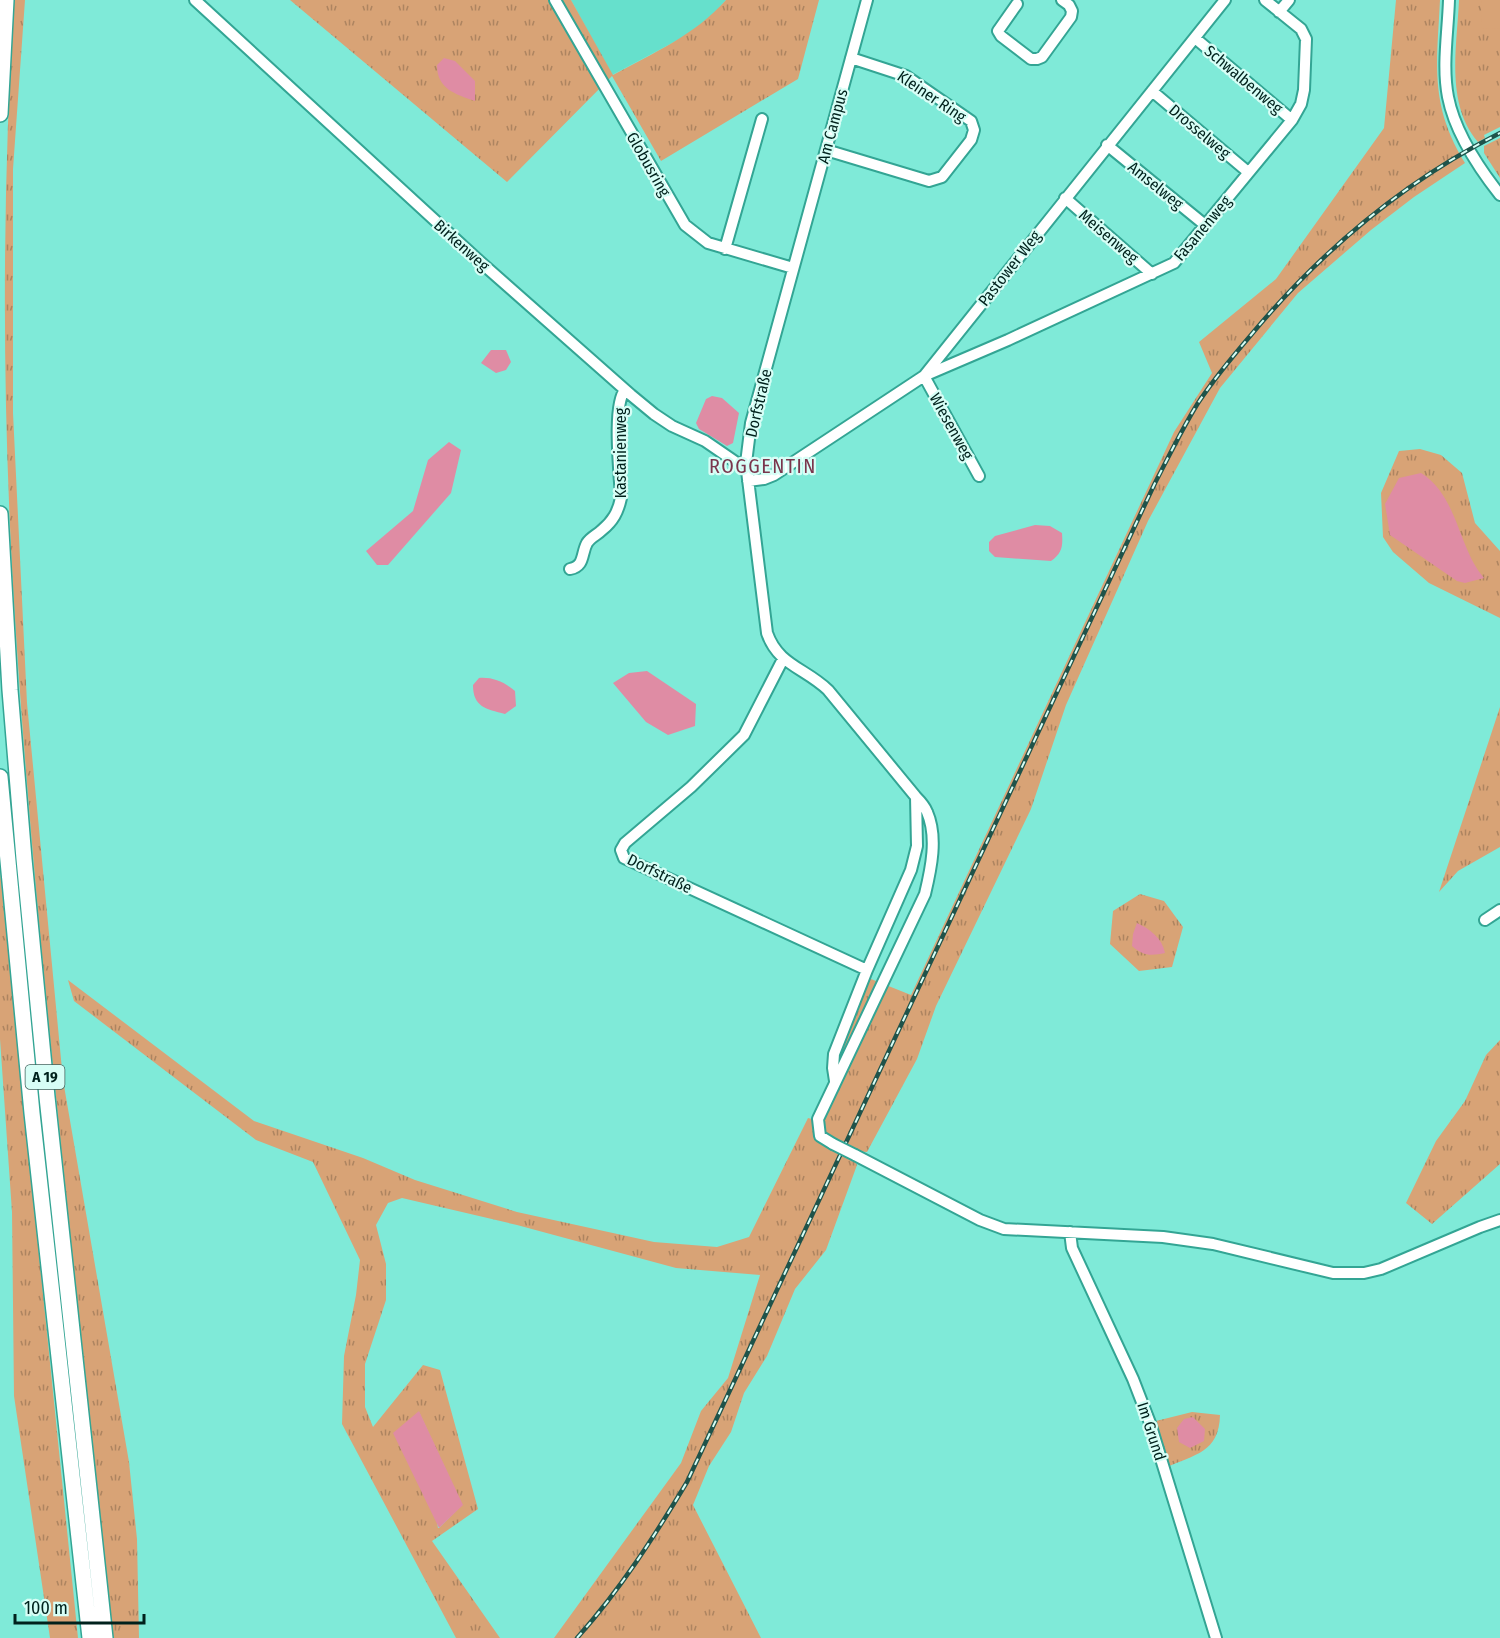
<svg xmlns="http://www.w3.org/2000/svg" width="1500" height="1638" viewBox="0 0 1500 1638" font-family="'Fira Sans Condensed',sans-serif">
  <style>
    .built { fill: #66e0cc }
    .grass { fill: url(#grass-tufts); fill-rule: evenodd }
    .pitch { fill: #d8a376 }
    .water { fill: #df8ca4 }
    .lines { fill: none; stroke-linecap: round; stroke-linejoin: round }
    .minor-casing { stroke: #33a594; stroke-width: 14 }
    .highway-casing { stroke: #33a594; stroke-width: 18 }
    .minor { stroke: #fff; stroke-width: 10 }
    .highway { stroke: #fff; stroke-width: 15 }
    .rail-casing { stroke: #1f534a; stroke-width: 4.5 }
    .rail { stroke: #d7fef6; stroke-width: 2; stroke-dasharray: 7; stroke-linecap: butt }
    .minor-bridge-casing { stroke: #33a594; stroke-width: 14; stroke-linecap: butt }
    .minor-bridge { stroke: #fff; stroke-width: 10 }
    .labels { text-anchor: middle; stroke-width: 4.5; stroke-linejoin: round; paint-order: stroke }
    .shield { fill: #d7fef6; stroke: #40635d; stroke-width: 1.5 }
    .shield-label { font-size: 15px; font-weight: bold; fill: #00211c }
    .street-label { font-size: 16px; fill: #00211c; stroke: #d7fef6 }
    .quarter-label { font-size: 20px; letter-spacing: 1.5px; fill: #7a354c; stroke: #d7fef6 }
  </style>
  <defs>
    <pattern id="grass-tufts" width="24" height="20" patternUnits="userSpaceOnUse" patternTransform="scale(1.5)"><rect width="24" height="20" fill="#d8a376"/><path d="M3 7l-1-3M5 7V3M7 7l1-3M15 17l-1-3M17 17v-4M19 17l1-3" fill="none" stroke="#ad8460"/></pattern>
  </defs>
  <rect width="100%" height="100%" fill="#7fead8"/>
  <path class="built" d="M 571,0 L 726,0 L 714,13 L 689,34 L 612,75 Z"/>
  <path class="grass" d="M 14,0 L 25,0 L 13,169 L 13,413 L 27,703 L 63,1080 L 129,1462 L 137,1539 L 139,1638 L 111,1638 C 78,1287 34,938 13,586 C 2,391 2,195 14,0 Z
    M 290,0 L 571,0 L 613,75 C 653,53 695,35 726,0 L 819,0 L 798,79 L 661,161 L 612,76 L 507,182 Z
    M 1396,0 L 1440,0 C 1437,64 1429,105 1465,163 L 1414,197 L 1371,230 L 1298,293 L 1220,388 L 1148,521 L 1066,705 L 1031,809 L 936,1006 L 917,1059 L 867,1152 L 856,1151 L 853,1159 L 857,1165 L 826,1250 L 795,1289 L 767,1356 L 744,1393 L 731,1432 L 709,1466 L 693,1505 L 761,1638 L 554,1638 L 681,1463 L 701,1411 L 728,1378 L 760,1275 L 676,1268 L 517,1225 L 402,1198 L 388,1203 L 376,1225 L 386,1264 L 386,1300 L 365,1364 L 365,1407 L 373,1427 L 423,1365 L 440,1370 L 478,1509 L 432,1541 L 500,1638 L 456,1638 L 342,1424 L 344,1356 L 356,1295 L 360,1260 L 313,1162 L 256,1140 L 74,1001 L 68,980 L 254,1121 L 363,1158 L 415,1180 L 517,1212 L 654,1242 L 717,1247 L 749,1237 L 808,1118 L 823,1122 L 842,1071 L 835,1065 L 866,977 L 911,995 L 1174,432 L 1212,373 L 1199,342 L 1276,279 L 1384,128 ZM 419,1412 L 462,1505 L 439,1528 L 438,1528 Z
    M 1459,0 L 1500,0 L 1500,127 L 1484,135 L 1485,138 L 1478,142 C 1445,104 1457,46 1459,0 Z
    M 1500,138 L 1500,178 L 1484,153 L 1484,146 Z
    M 1420,449 L 1441,455 L 1462,473 L 1475,523 L 1500,551 L 1500,618 L 1429,583 L 1393,552 L 1383,537 L 1381,493 L 1399,451 Z
    M 1500,707 L 1500,847 L 1458,871 L 1439,892 Z
    M 0,871 L 78,1638 L 50,1638 L 14,1396 L 12,1212 L 0,1039 Z
    M 1140,894 L 1164,901 L 1183,927 L 1172,967 L 1139,971 L 1110,944 L 1113,911 Z
    M 1500,1040 L 1500,1164 L 1432,1224 L 1406,1203 L 1436,1141 L 1465,1101 L 1486,1055 Z
    M 1192,1412 L 1220,1415 C 1219,1453 1195,1454 1165,1468 L 1152,1422 Z"/>
  <path class="pitch" d="M 1482,0 L 1500,0 L 1500,29 L 1481,28 Z"/>
  <path class="water" d="M 444,58 L 455,61 L 475,81 L 475,101 C 455,94 437,89 437,65 Z
    M 491,350 L 506,350 L 511,362 L 506,370 L 496,373 L 481,363 Z
    M 712,396 L 722,398 L 739,413 L 733,443 L 727,446 L 699,429 L 696,423 L 706,399 Z
    M 449,442 L 461,450 L 451,493 L 388,565 L 377,565 L 366,551 L 413,511 L 428,460 Z
    M 1421,473 C 1458,496 1458,548 1484,578 L 1465,583 L 1457,581 L 1390,535 L 1385,504 L 1399,478 Z
    M 1035,525 L 1050,526 L 1062,533 C 1063,547 1062,553 1051,561 L 995,557 L 989,551 L 989,542 L 995,536 Z
    M 647,671 L 696,704 L 695,726 L 668,735 L 646,722 L 613,683 L 629,673 Z
    M 479,678 C 493,677 504,682 515,691 L 516,706 L 505,714 C 486,709 473,707 473,685 Z
    M 1137,923 C 1150,929 1162,938 1165,953 C 1151,956 1143,956 1132,946 L 1133,934 Z
    M 419,1411 L 463,1505 L 439,1528 L 393,1433 Z
    M 1193,1417 L 1205,1429 L 1204,1441 L 1190,1448 L 1179,1442 L 1177,1428 L 1184,1419 Z"/>
  <g class="lines">
    <g class="minor-casing">
      <path id="minor" d="M 195,0 L 477,259 L 631,395 L 654,414 L 672,426 L 705,441 L 737,463 L 746,463
        M 555,0 L 685,225 L 708,243 L 793,268
        M 1449,0 C 1448,32 1442,66 1448,97 C 1455,133 1478,167 1500,195
        M 1017,4 L 998,31 L 1001,36 L 1031,59 L 1037,59 L 1042,57 L 1071,17 L 1072,11 L 1069,5 L 1062,0
        M 1279,12 L 1289,0
        M 1195,38 L 1292,120
        M 1152,91 L 1248,172
        M 1107,145 L 1205,225
        M 826,150 L 929,181 L 942,177 L 971,140 L 974,130 L 971,121 L 906,76 L 851,58
        M 1065,198 L 1152,274
        M 725,249 L 762,119
        M 979,476 L 924,376 L 1008,340 L 1174,263 L 1292,120 L 1301,104 L 1304,90 L 1306,39 L 1301,29 L 1265,0
        M 748,481 L 764,479 L 774,475 L 924,376 L 1225,0
        M 570,569 C 585,566 581,554 587,543 C 591,537 597,535 602,530 C 613,521 618,512 621,498 C 620,475 612,405 625,390
        M 783,659 L 744,735 L 691,787 L 625,843 L 621,850 L 624,858 L 867,970
        M 1485,920 L 1500,910
        M 835,1081 L 833,1068 L 834,1054 L 867,970 L 911,870 L 917,846 L 916,797
        M 833,1144 L 820,1136 L 818,1119 L 925,894 C 931,869 938,837 927,812 C 925,807 920,801 916,797 L 828,690 C 805,668 778,665 767,633 L 746,463 L 751,423 L 867,0
        M 855,1155 L 980,1220 L 1004,1229 L 1163,1237 L 1213,1244 L 1333,1273 L 1364,1273 L 1381,1269 L 1480,1227 L 1500,1220
        M 1070,1232 L 1072,1248 L 1133,1379 L 1150,1423 L 1216,1638"/>
    </g>
    <g class="highway-casing">
      <path id="highway" d="M 0,114 L 6,0
        M 0,514 L 10,690 L 24,859 L 47,1097 L 105,1638
        M 0,777 L 32,1113 L 90,1638"/>
    </g>
    <use href="#minor" class="minor"/>
    <use href="#highway" class="highway"/>
    <g class="rail-casing">
      <path id="rail" d="M 577,1638 C 620,1590 654,1537 687,1482 L 1155,483 C 1169,456 1182,429 1198,403 C 1214,379 1233,356 1251,335 C 1321,251 1403,182 1500,133"/>
    </g>
    <use href="#rail" class="rail"/>
    <g class="minor-bridge-casing">
      <path id="minor-bridge" d="M 833,1144 L 855,1155"/>
    </g>
    <use href="#minor-bridge" class="minor-bridge"/>
  </g>
  <g class="labels">
    <rect class="shield" x="25.5" y="1065" width="39" height="24" rx="4.5"/>
    <g class="shield-label">
      <text x="45" y="1082">A 19</text>
    </g>
    <g class="street-label">
      <text transform="translate(1244 79) rotate(40)" y="6">Schwalbenweg</text>
      <text transform="translate(932 96) rotate(34)" y="6">Kleiner Ring</text>
      <text transform="translate(832 126) rotate(-75)" y="6">Am Campus</text>
      <text transform="translate(1200 131) rotate(40)" y="6">Drosselweg</text>
      <text transform="translate(649 164) rotate(60)" y="6">Globusring</text>
      <text transform="translate(1156 185) rotate(39)" y="6">Amselweg</text>
      <text transform="translate(1202 228) rotate(-50)" y="6">Fasanenweg</text>
      <text transform="translate(1109 236) rotate(41)" y="6">Meisenweg</text>
      <text transform="translate(462 245) rotate(42)" y="6">Birkenweg</text>
      <text transform="translate(1009 268) rotate(-52)" y="6">Pastower Weg</text>
      <text transform="translate(758 403) rotate(-77)" y="6">Dorfstraße</text>
      <text transform="translate(952 426) rotate(61)" y="6">Wiesenweg</text>
      <text transform="translate(620 453) rotate(-90)" y="6">Kastanienweg</text>
      <text transform="translate(660 873) rotate(26)" y="6">Dorfstraße</text>
      <text transform="translate(1152 1431) rotate(72)" y="6">Im Grund</text>
    </g>
    <g class="quarter-label">
      <text x="763" y="473">ROGGENTIN</text>
    </g>
  </g>
  <path d="M15 1614v9h129v-9" fill="none" stroke="#00211c" stroke-width="3"/>
  <text x="24" y="1614" font-size="18" fill="#00211c" stroke="#d7fef6" stroke-width="4.5" paint-order="stroke">100 m</text>
</svg>
